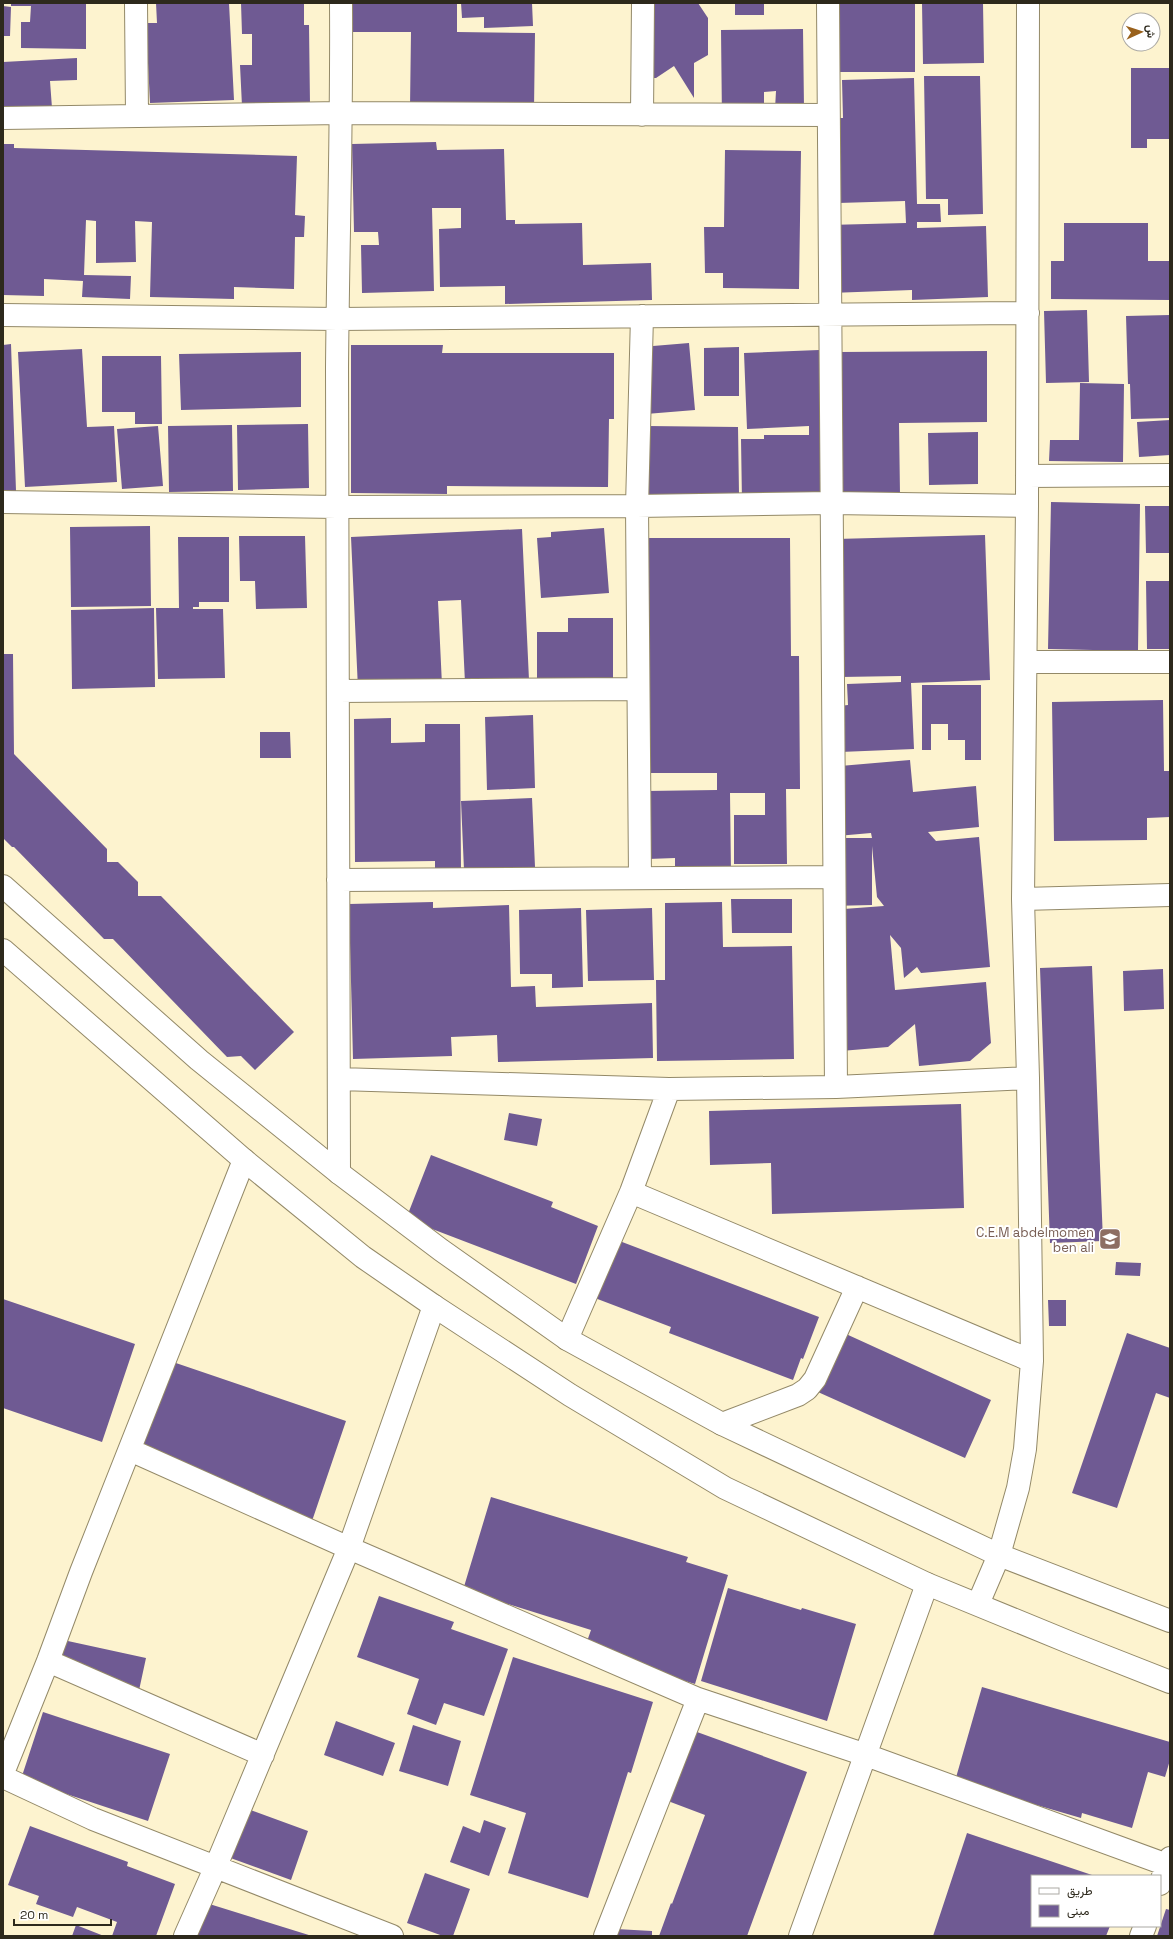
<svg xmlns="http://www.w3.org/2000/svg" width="1173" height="1939" viewBox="0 0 1173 1939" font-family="'Space Grotesk',Vazirmatn,sans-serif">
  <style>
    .building { fill: #6f5a93 }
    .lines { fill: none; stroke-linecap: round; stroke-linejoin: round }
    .street-casing { stroke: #938968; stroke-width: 24 }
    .secondary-casing { stroke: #938968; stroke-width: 24 }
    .street { stroke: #fff; stroke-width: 22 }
    .secondary { stroke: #fff; stroke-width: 22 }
    .labels { text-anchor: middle; stroke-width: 4; stroke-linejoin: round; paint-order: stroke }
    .education-label { font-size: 13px; fill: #785e54; stroke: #fff; text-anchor: end }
  </style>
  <rect width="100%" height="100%" fill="#fdf3cf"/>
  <path class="building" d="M 11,3 L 86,4 L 86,49 L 21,48 L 21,22 L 30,22 L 31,6 L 11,6 Z
    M 156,3 L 229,3 L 234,100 L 150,103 L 146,23 L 157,23 Z
    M 241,3 L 304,3 L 304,25 L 309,25 L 310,105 L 242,106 L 240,65 L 252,65 L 252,34 L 242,34 Z
    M 350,3 L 457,3 L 457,32 L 535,33 L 534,109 L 410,107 L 411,32 L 349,32 Z
    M 461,3 L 532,3 L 533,26 L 484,28 L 484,17 L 462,18 Z
    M 646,3 L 698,3 L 708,18 L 708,55 L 694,63 L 694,98 L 674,66 L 656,78 L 647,78 Z
    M 735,3 L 764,3 L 764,15 L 735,15 Z
    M 831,3 L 915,3 L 915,72 L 831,72 Z
    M 922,3 L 983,3 L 984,63 L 923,64 Z
    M 3,6 L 11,7 L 10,36 L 3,36 Z
    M 803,29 L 804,108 L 775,109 L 776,91 L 764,92 L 764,121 L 722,121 L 721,30 Z
    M 77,58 L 77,80 L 50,81 L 52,108 L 3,110 L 3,62 Z
    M 1131,68 L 1170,68 L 1170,139 L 1147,139 L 1147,148 L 1131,148 Z
    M 924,76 L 980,76 L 983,214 L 948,215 L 948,199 L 926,199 Z
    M 914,78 L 917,204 L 940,204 L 941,222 L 917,222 L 917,228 L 986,226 L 988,297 L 912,300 L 912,290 L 830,293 L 828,225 L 906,223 L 905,201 L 838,203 L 835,118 L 843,118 L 842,80 Z
    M 436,142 L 437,150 L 504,149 L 506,220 L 515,220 L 515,224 L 582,223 L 583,265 L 651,263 L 652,300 L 505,304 L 505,286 L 440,287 L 439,229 L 461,228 L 461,208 L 432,208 L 434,291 L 362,293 L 361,245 L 379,245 L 378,232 L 354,232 L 352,144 Z
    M 3,144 L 14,144 L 14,148 L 297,156 L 295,215 L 305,216 L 304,237 L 295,237 L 294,289 L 234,287 L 234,299 L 150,297 L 152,222 L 135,221 L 136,262 L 96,263 L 96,221 L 86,220 L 84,275 L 131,276 L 130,299 L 82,297 L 83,281 L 44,279 L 44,296 L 3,295 Z
    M 725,150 L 801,151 L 799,289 L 723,288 L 723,273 L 705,273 L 704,227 L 724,227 Z
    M 1064,223 L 1148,223 L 1148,261 L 1170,261 L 1170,300 L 1051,299 L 1051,261 L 1064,261 Z
    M 1087,310 L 1089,382 L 1046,383 L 1044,311 Z
    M 1170,315 L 1170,418 L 1131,419 L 1130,384 L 1128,384 L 1126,316 Z
    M 689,343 L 695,410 L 646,414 L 641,347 Z
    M 11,344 L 16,491 L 3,492 L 3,345 Z
    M 351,345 L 443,345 L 442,353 L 614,353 L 614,419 L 609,419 L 608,487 L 447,486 L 447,494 L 351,493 Z
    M 739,347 L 739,396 L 704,396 L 704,348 Z
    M 82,349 L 87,427 L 114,426 L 117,482 L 25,487 L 18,352 Z
    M 819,350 L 822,425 L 840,352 L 987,351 L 987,422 L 899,423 L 900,495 L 742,502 L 741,439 L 764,439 L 764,435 L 809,435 L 809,426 L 747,429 L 744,353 Z
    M 301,352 L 301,407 L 181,410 L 179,354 Z
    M 102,356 L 161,356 L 162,424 L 135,424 L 135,412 L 102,412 Z
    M 1080,383 L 1124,384 L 1123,462 L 1049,461 L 1050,440 L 1079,440 Z
    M 1170,420 L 1170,455 L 1139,457 L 1137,422 Z
    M 308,424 L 309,488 L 238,490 L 237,425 Z
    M 232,425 L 233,491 L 169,492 L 168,426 Z
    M 158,426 L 163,486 L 122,489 L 117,429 Z
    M 647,426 L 738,427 L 739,494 L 647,494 Z
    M 978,432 L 978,484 L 929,485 L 928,433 Z
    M 1051,502 L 1140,504 L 1138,651 L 1048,649 Z
    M 1145,506 L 1170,506 L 1170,553 L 1146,553 Z
    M 150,526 L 151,606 L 71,607 L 70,527 Z
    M 604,528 L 609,593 L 541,598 L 537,538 L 551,537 L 551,532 Z
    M 522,529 L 529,680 L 465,683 L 461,600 L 438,601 L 442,685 L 358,689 L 351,537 Z
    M 985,535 L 990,680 L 911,683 L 914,749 L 840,752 L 839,706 L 848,705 L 847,684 L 901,682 L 901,676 L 841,677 L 836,539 Z
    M 239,536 L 305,536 L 307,608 L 256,609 L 255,581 L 240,581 Z
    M 178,537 L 229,537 L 229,602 L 199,602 L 199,607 L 193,607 L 193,609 L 223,609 L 225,678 L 158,679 L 156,608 L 179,608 Z
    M 648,538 L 790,538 L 791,656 L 799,656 L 800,789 L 786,789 L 787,864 L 734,864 L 734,815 L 765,815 L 765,793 L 730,793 L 731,875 L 675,876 L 675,858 L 648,859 L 647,791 L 717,790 L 717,773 L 649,773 Z
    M 1146,581 L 1169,581 L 1170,649 L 1147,649 Z
    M 154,608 L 155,687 L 72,689 L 71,610 Z
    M 568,618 L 613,618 L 613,682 L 537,683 L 537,632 L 568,632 Z
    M 3,654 L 13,654 L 14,754 L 107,849 L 107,862 L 118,862 L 138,882 L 138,896 L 161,896 L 294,1032 L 255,1070 L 241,1056 L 227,1057 L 113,939 L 104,939 L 14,847 L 12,847 L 3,838 Z
    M 922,685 L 981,685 L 981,760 L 965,760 L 965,740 L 948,740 L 948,724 L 931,724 L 931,750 L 922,750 Z
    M 1163,700 L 1164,771 L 1170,771 L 1170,817 L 1147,818 L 1147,840 L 1054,841 L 1052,702 Z
    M 533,715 L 535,788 L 487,790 L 485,717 Z
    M 391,718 L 391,743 L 425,742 L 425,724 L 460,724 L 461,870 L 435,870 L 435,861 L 355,862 L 354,719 Z
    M 260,732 L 290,732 L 291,758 L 260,758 Z
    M 910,760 L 913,792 L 976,786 L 979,827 L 928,832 L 936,841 L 979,837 L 990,967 L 921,973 L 917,967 L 904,978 L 901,948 L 890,935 L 895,990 L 986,982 L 991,1043 L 970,1061 L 919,1066 L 915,1024 L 888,1047 L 841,1051 L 830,910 L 884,906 L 877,897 L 872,846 L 872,905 L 830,906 L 829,838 L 872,838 L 871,833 L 837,836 L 840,766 Z
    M 532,798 L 535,867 L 464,870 L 461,801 Z
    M 731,899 L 792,899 L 792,933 L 732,933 Z
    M 433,902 L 433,908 L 509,905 L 511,987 L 535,986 L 536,1007 L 652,1003 L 653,1058 L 498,1062 L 497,1035 L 451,1037 L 452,1056 L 353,1059 L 349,904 Z
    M 722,902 L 723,947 L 792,946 L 794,1059 L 657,1061 L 656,980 L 665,980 L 665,903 Z
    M 581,908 L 583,987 L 552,988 L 552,974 L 520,974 L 519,910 Z
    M 652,908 L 654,980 L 588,981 L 586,910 Z
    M 1092,966 L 1103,1241 L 1050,1243 L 1040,968 Z
    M 1163,969 L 1164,1009 L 1124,1011 L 1123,971 Z
    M 961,1104 L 964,1208 L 772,1214 L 771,1163 L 710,1165 L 709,1111 Z
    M 509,1113 L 542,1119 L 537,1146 L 504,1140 Z
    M 431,1155 L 553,1202 L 551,1207 L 598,1226 L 576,1284 L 406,1219 Z
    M 609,1237 L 819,1317 L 803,1359 L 801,1358 L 793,1380 L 669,1333 L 671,1327 L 587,1295 Z
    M 1116,1262 L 1141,1263 L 1140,1276 L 1115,1275 Z
    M 3,1299 L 135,1344 L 102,1442 L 3,1408 Z
    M 1048,1300 L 1066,1300 L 1066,1326 L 1049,1326 Z
    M 835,1329 L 991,1400 L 965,1458 L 809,1388 Z
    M 1127,1333 L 1170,1348 L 1170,1398 L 1156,1393 L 1117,1508 L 1072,1493 Z
    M 170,1361 L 346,1421 L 312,1521 L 136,1461 Z
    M 491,1497 L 688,1557 L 686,1562 L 728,1575 L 695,1684 L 584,1650 L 591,1630 L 463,1590 Z
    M 728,1588 L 801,1610 L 802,1608 L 856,1624 L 827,1721 L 701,1681 Z
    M 379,1596 L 454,1622 L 451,1629 L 508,1649 L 484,1716 L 444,1703 L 436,1725 L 407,1714 L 419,1679 L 357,1657 Z
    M 54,1638 L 146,1658 L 138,1695 L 46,1675 Z
    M 513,1657 L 653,1702 L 631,1773 L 628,1772 L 588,1898 L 508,1873 L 526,1813 L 470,1795 Z
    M 982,1687 L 1170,1742 L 1170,1760 L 1165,1777 L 1148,1772 L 1132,1828 L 1082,1813 L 1081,1818 L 955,1781 Z
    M 43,1712 L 170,1754 L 148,1821 L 21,1779 Z
    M 336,1721 L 395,1743 L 383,1776 L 324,1755 Z
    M 413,1725 L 461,1741 L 448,1786 L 399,1771 Z
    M 686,1728 L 807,1772 L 747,1936 L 659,1936 L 671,1903 L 672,1904 L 705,1815 L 660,1798 Z
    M 231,1803 L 308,1831 L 291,1880 L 214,1852 Z
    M 484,1820 L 506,1828 L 489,1876 L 450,1862 L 463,1826 L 480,1833 Z
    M 30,1826 L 128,1862 L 127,1866 L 175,1884 L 156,1936 L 112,1936 L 117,1922 L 77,1907 L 73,1917 L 36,1904 L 39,1896 L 8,1885 Z
    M 967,1833 L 1095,1876 L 1032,1876 L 1032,1926 L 1110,1926 L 1106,1936 L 933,1936 Z
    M 425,1873 L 470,1889 L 453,1936 L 443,1936 L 407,1923 Z
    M 203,1902 L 312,1936 L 193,1936 Z
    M 1166,1909 L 1170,1910 L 1170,1936 L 1157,1936 Z
    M 76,1925 L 104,1936 L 72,1936 Z
    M 598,1928 L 652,1931 L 652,1936 L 597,1936 Z"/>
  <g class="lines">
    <g class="street-casing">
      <path id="street" d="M 136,3 L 137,116
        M 828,3 L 836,1087
        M 642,115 L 643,3
        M 3,118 L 342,113 L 828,115
        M 3,315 L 338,319 L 1028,313
        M 1027,476 L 1170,475
        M 3,502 L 337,507 L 637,506 L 832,503 L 1027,506
        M 1026,662 L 1170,662
        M 338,691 L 638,689
        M 640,878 L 637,506 L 642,316
        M 338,880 L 834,877
        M 1023,899 L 1170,895
        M 339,1079 L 669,1089 L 836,1087 L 1028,1078
        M 339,1173 C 339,905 337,636 337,368 C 338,246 342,125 341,3
        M 631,1192 L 1032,1361
        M 567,1339 L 631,1192 L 669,1089
        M 722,1424 L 798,1395 L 807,1389 L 815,1379 L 857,1287
        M 130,1450 L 349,1548 L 698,1699 L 866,1755 L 1170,1866
        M 978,1604 L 999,1555 L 1018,1488 L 1025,1449 L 1032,1361 L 1028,1078 L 1023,899 L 1027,506 L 1028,3
        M 48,1661 L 263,1755
        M 3,1773 L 48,1661 L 81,1572 L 244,1160
        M 3,1777 L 93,1819 L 392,1936
        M 1160,1884 L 1170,1858
        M 185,1936 L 216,1866 L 349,1548 L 434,1306
        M 605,1936 L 698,1699
        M 800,1936 L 927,1584
        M 1141,1936 L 1145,1926"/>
    </g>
    <g class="secondary-casing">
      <path id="secondary" d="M 3,886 L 199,1060 L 339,1173 L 441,1250 L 567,1339 L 722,1424 L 999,1555 L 1170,1621
        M 3,950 L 244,1160 L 363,1257 L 434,1306 L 570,1395 L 725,1488 L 927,1584 L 1071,1643 L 1170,1682"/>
    </g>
    <use href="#street" class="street"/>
    <use href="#secondary" class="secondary"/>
  </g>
  <defs>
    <g id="school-square" transform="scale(1.15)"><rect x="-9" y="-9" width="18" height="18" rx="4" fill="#8d6e63" stroke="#fff"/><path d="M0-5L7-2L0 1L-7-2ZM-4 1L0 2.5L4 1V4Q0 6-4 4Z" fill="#fff"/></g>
  </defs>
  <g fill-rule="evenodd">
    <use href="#school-square" x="1110" y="1239"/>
  </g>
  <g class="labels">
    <g class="education-label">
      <text x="1094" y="1237">C.E.M abdelmomen<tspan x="1094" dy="15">ben ali</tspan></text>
    </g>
  </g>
  <rect width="1173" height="1939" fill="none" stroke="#2d291c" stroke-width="8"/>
  <rect x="1031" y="1875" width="130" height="52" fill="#ffffff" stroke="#aba9a4"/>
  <rect x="1039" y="1888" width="20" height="6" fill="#ffffff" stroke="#aba9a4"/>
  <text x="1067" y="1895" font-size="12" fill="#2d291c">طريق</text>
  <rect x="1039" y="1905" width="20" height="12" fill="#6f5a93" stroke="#aba9a4"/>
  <text x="1067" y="1915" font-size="12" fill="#2d291c">مبنى</text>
  <g transform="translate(1141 32) rotate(87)"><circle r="19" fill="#ffffff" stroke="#aba9a4"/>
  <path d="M0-3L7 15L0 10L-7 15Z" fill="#99611c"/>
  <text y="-6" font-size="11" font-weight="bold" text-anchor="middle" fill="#2d291c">ش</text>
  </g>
  <path d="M14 1919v6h97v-6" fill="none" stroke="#2d291c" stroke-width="2"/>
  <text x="20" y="1919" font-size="12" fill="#2d291c" stroke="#ffffff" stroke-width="3" paint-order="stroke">20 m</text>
</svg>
